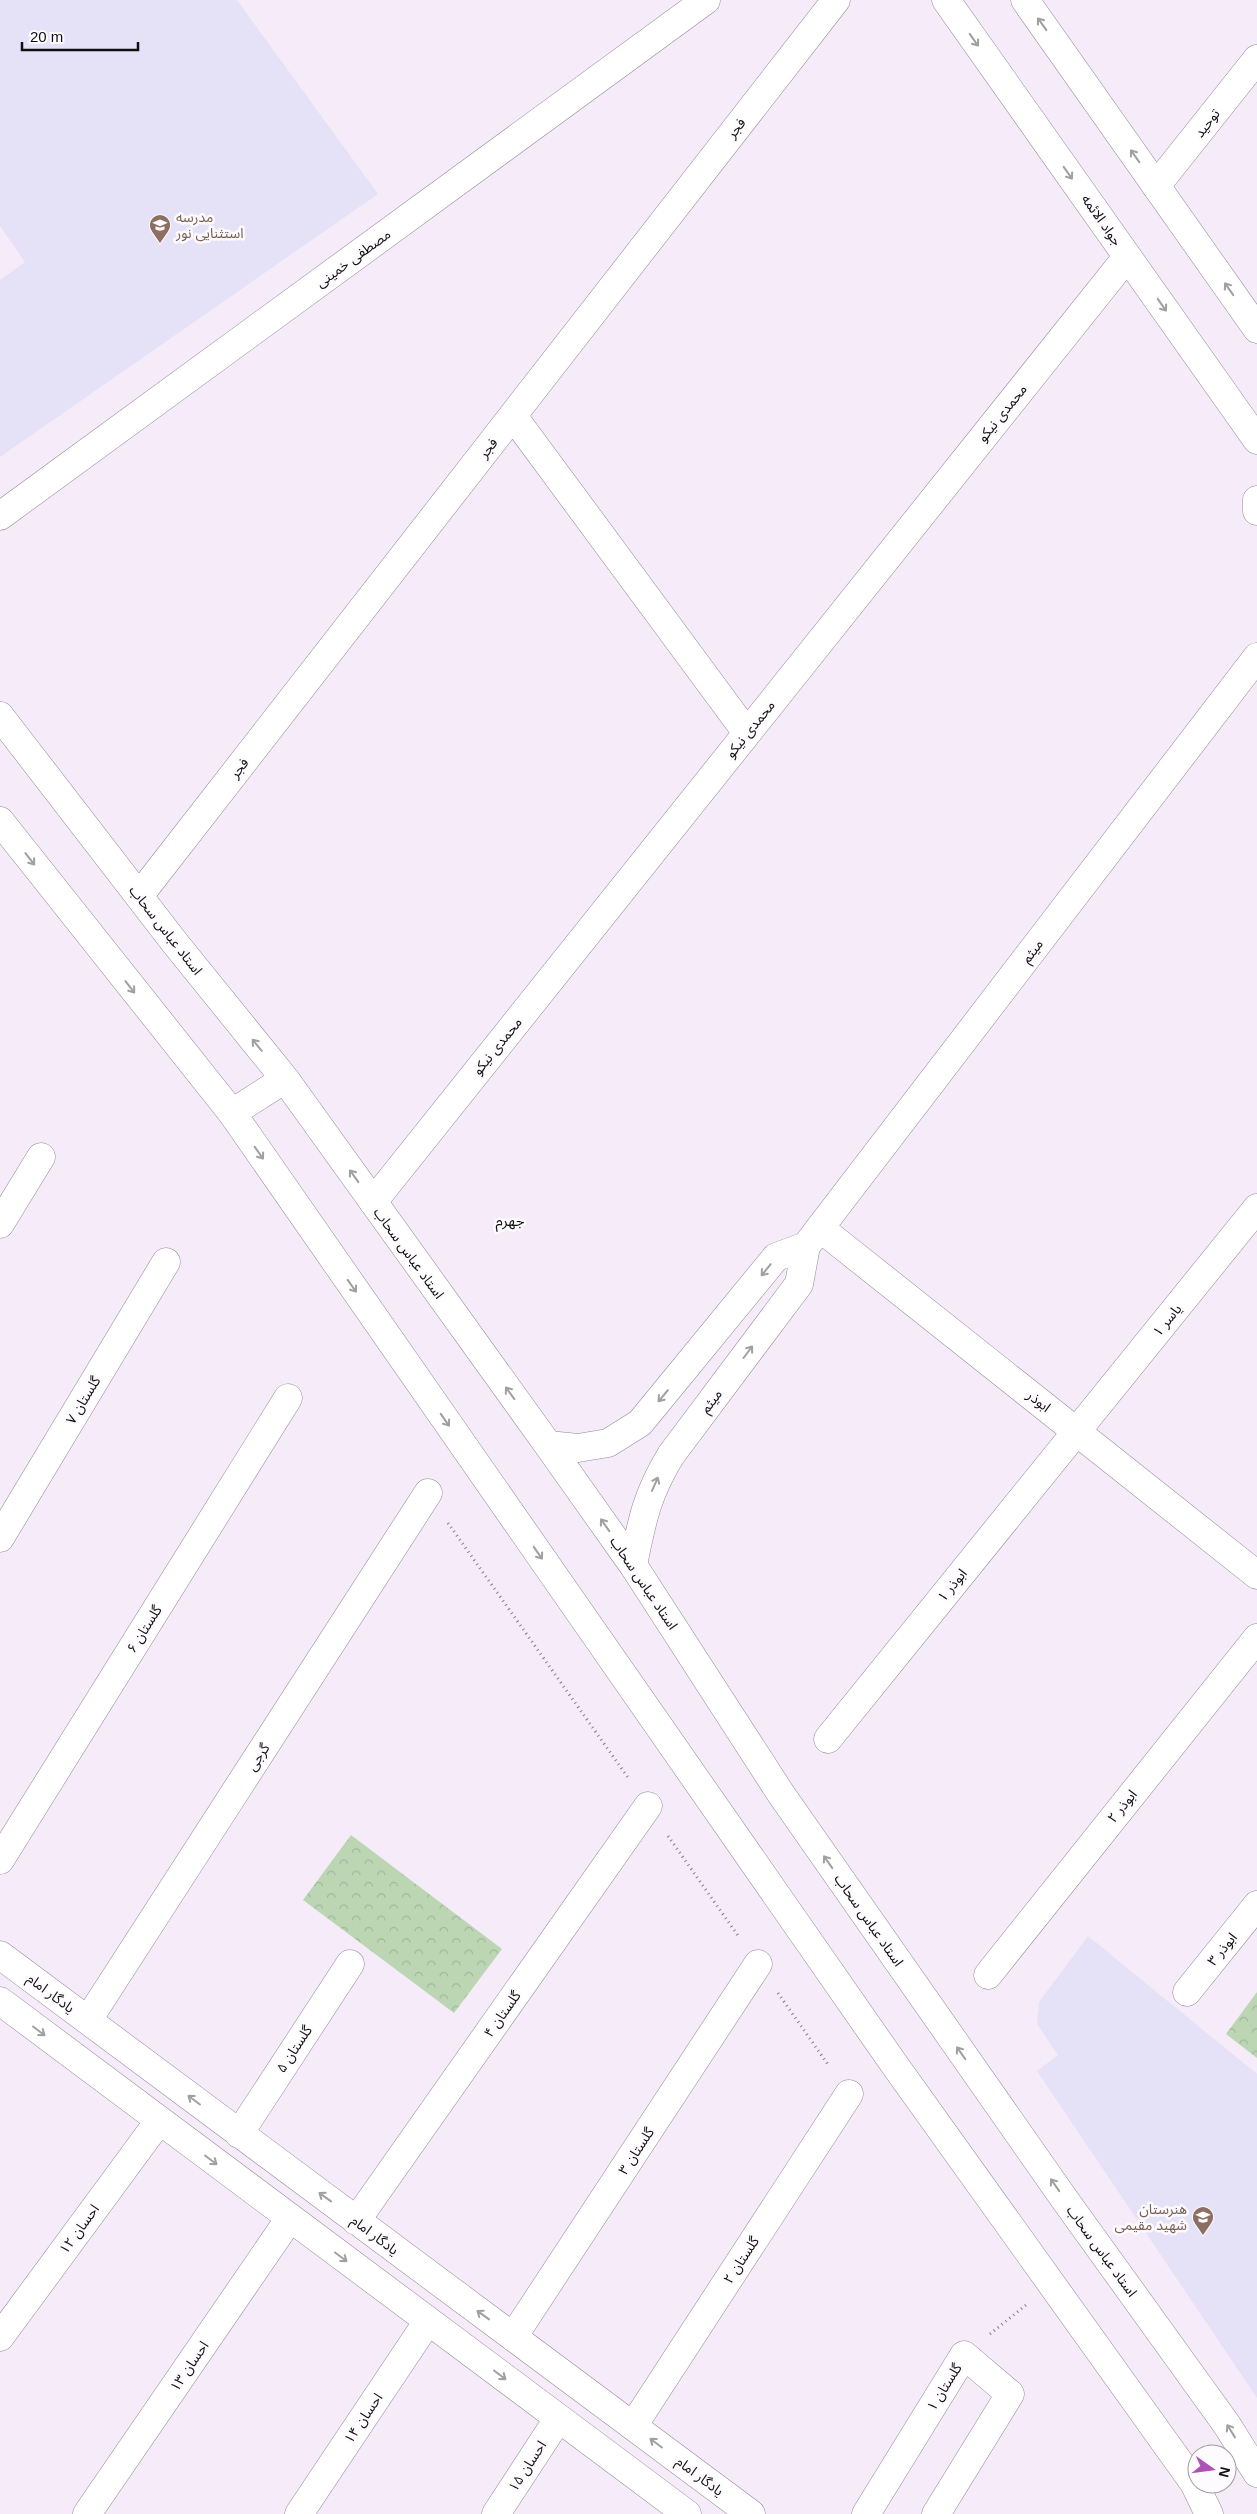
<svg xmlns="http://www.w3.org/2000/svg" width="1257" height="2514" viewBox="0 0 1257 2514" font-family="Helvetica,'Noto Sans Arabic',sans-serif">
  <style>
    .education { fill: #e5e2f8 }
    .forest { fill: url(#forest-crowns) }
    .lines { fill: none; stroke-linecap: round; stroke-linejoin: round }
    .minor-casing { stroke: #928996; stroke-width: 29 }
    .major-casing { stroke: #928996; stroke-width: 29 }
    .path { stroke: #857e87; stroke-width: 3; stroke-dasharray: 1 4; stroke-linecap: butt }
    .minor { stroke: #fff; stroke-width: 28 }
    .major { stroke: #fff; stroke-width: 28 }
    .oneway { stroke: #a09fa1 }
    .labels { text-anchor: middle; stroke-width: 5; stroke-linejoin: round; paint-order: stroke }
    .street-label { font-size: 14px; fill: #120f13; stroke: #fdfbfe }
    .education-label { font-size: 14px; fill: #785e54; stroke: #fdfbfe; text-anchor: start }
    .neighbourhood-label { font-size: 15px; fill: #120f13; stroke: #fdfbfe }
  </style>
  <defs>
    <pattern id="forest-crowns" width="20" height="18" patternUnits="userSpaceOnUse" patternTransform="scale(1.25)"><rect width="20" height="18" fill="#bcd6b4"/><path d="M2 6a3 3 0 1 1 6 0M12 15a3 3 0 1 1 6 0" fill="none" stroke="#a1b69a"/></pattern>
  </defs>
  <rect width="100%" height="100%" fill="#f5ebf9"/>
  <path class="education" d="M 0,0 L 237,0 L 378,194 L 0,457 L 0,280 L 25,262 L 0,226 Z
    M 1088,1936 L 1257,2074 L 1257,2398 L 1037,2071 L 1058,2055 L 1037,2024 L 1039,2002 Z"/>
  <path class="forest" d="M 351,1835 L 502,1949 L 454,2013 L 303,1900 Z
    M 1257,1992 L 1257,2058 L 1226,2034 Z"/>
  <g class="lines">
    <g class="minor-casing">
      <path id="minor" d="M 1156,186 L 1257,59
        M 513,416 L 747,733
        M 0,516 L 706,0
        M 0,716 L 175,943 L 285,1079 L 548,1445 L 633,1565 L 781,1794 L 1065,2200 L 1227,2425 L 1257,2473
        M 0,821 L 232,1113 L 894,2064 L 1194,2483 L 1209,2514
        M 139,896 L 836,0
        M 232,1113 L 285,1079
        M 373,1202 L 1127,257
        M 0,1224 L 41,1157
        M 820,1228 L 1257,1575
        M 548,1445 L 578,1448 L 608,1443 L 640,1423 L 776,1257 L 806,1246
        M 0,1538 L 166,1262
        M 633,1565 C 642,1520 647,1494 671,1455 L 799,1284 L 806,1246 L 1257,657
        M 828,1739 L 1257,1208
        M 0,1860 L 288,1398
        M 0,1955 L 751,2514
        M 988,1975 L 1257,1638
        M 1187,1992 L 1257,1905
        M 0,2001 L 687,2514
        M 88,2020 L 428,1493
        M 239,2134 L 350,1964
        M 356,2221 L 648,1806
        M 0,2337 L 159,2121
        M 513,2337 L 758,1964
        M 633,2426 L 849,2094
        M 87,2514 L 290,2218
        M 299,2514 L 428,2321
        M 496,2514 L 558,2419
        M 866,2514 L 964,2355 L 1010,2394 L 936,2514"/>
    </g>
    <g class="major-casing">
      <path id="major" d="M 946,0 L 1257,440
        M 1025,0 L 1257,329
        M 1257,500 L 1257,511"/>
    </g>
    <path class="path" d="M 448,1523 L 629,1779
      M 668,1836 L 739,1937
      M 778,1993 L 829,2066
      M 990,2334 L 1026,2305"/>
    <use href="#minor" class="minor"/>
    <use href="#major" class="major"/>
  </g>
  <defs><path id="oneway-shaft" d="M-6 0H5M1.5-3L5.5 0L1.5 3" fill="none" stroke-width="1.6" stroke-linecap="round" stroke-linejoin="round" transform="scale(1.25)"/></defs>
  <g class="oneway">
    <use href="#oneway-shaft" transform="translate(1042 24) rotate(-125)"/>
    <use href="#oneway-shaft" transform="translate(974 40) rotate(55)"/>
    <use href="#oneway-shaft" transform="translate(1135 156) rotate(-125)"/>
    <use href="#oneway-shaft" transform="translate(1068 173) rotate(55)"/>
    <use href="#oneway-shaft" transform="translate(1229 289) rotate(-125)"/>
    <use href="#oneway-shaft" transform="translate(1162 305) rotate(55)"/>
    <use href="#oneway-shaft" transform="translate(30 859) rotate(52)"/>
    <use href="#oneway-shaft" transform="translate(130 987) rotate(52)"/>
    <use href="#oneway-shaft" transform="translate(257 1045) rotate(-129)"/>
    <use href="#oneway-shaft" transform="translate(259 1153) rotate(55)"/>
    <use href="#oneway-shaft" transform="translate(354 1176) rotate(-125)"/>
    <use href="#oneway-shaft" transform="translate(766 1270) rotate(129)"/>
    <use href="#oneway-shaft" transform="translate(352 1286) rotate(55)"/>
    <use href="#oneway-shaft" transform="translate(748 1352) rotate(-53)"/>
    <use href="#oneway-shaft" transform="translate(510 1393) rotate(-126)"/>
    <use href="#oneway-shaft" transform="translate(663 1396) rotate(130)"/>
    <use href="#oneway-shaft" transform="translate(445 1420) rotate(55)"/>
    <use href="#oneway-shaft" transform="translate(655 1484) rotate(-66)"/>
    <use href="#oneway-shaft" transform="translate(605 1525) rotate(-125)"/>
    <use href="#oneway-shaft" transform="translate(538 1553) rotate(55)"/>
    <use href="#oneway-shaft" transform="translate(828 1862) rotate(-125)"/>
    <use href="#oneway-shaft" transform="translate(39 2031) rotate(37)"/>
    <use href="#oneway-shaft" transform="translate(961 2053) rotate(-125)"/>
    <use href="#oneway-shaft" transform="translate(194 2100) rotate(-143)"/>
    <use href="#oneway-shaft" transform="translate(211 2160) rotate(37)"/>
    <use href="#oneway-shaft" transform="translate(1055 2185) rotate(-125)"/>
    <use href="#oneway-shaft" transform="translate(325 2197) rotate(-144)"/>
    <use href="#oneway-shaft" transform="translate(341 2257) rotate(37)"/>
    <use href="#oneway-shaft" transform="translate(483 2315) rotate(-144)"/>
    <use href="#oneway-shaft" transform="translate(500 2375) rotate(37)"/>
    <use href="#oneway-shaft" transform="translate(1231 2431) rotate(-122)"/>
    <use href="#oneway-shaft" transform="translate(656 2443) rotate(-143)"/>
  </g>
  <defs>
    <g id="school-pin" transform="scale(1.125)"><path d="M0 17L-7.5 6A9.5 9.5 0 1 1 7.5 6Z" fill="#8d6e63" stroke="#fdfbfe"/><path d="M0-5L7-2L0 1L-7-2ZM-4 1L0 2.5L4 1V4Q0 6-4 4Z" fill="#fff"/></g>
  </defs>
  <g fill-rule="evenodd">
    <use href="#school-pin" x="160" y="225"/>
    <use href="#school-pin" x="1203" y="2217"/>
  </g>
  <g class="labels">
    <g class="street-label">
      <text transform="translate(1207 123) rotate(-52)" y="5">توحید</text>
      <text transform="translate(736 128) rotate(-52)" y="5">فجر</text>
      <text transform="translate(1102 220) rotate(55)" y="5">جواد الائمه</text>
      <text transform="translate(353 258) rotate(-36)" y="5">مصطفی خمینی</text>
      <text transform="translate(1002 413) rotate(-51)" y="5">محمدی نیکو</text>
      <text transform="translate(488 448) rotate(-52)" y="5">فجر</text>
      <text transform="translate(750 729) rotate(-51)" y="5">محمدی نیکو</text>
      <text transform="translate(239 768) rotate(-52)" y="5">فجر</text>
      <text transform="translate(166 930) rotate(52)" y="5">استاد عباس سحاب</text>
      <text transform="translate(1032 951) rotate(-53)" y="5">میثم</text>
      <text transform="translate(497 1046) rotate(-51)" y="5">محمدی نیکو</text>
      <text transform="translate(409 1253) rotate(54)" y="5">استاد عباس سحاب</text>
      <text transform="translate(1167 1320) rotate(-51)" y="5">یاسر ۱</text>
      <text transform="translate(83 1400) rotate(-59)" y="5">گلستان ۷</text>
      <text transform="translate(711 1401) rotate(-53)" y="5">میثم</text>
      <text transform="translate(1039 1401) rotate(38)" y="5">ابوذر</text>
      <text transform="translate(644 1583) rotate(56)" y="5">استاد عباس سحاب</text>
      <text transform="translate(952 1585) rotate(-51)" y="5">ابوذر ۱</text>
      <text transform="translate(144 1629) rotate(-58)" y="5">گلستان ۶</text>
      <text transform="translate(258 1757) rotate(-57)" y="5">گرجی</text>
      <text transform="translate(1122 1806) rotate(-51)" y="5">ابوذر ۲</text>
      <text transform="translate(869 1920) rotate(55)" y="5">استاد عباس سحاب</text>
      <text transform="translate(1222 1949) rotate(-51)" y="5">ابوذر ۳</text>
      <text transform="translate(51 1993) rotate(37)" y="5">یادگار امام</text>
      <text transform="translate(502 2014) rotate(-55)" y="5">گلستان ۴</text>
      <text transform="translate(294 2049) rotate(-57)" y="5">گلستان ۵</text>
      <text transform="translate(636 2151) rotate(-57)" y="5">گلستان ۳</text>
      <text transform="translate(79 2229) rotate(-54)" y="5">احسان ۱۲</text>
      <text transform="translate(375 2235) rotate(37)" y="5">یادگار امام</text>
      <text transform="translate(1102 2251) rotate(54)" y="5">استاد عباس سحاب</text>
      <text transform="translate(741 2260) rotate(-57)" y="5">گلستان ۲</text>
      <text transform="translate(189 2366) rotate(-56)" y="5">احسان ۱۳</text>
      <text transform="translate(944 2387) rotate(-58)" y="5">گلستان ۱</text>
      <text transform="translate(363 2418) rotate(-56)" y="5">احسان ۱۴</text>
      <text transform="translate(527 2466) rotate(-57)" y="5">احسان ۱۵</text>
      <text transform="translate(700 2476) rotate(37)" y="5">یادگار امام</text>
    </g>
    <g class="education-label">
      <text x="176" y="222">مدرسه<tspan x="176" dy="16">استثنایی نور</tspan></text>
      <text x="1187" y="2214" text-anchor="end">هنرستان<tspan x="1187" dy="16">شهید مقیمی</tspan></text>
    </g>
    <g class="neighbourhood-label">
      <text x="510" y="1226">جهرم</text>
    </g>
  </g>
  <g transform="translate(1212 2469) rotate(104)"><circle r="24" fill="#fdfbfe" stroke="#9f9da0"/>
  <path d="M0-4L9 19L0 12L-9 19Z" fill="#af4fb8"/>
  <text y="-8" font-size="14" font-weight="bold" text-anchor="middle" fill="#120f13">N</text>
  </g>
  <path d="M22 42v8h116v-8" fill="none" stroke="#120f13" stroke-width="2.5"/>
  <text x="30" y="42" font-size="15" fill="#120f13" stroke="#fdfbfe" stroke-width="4" paint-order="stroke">20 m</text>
</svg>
